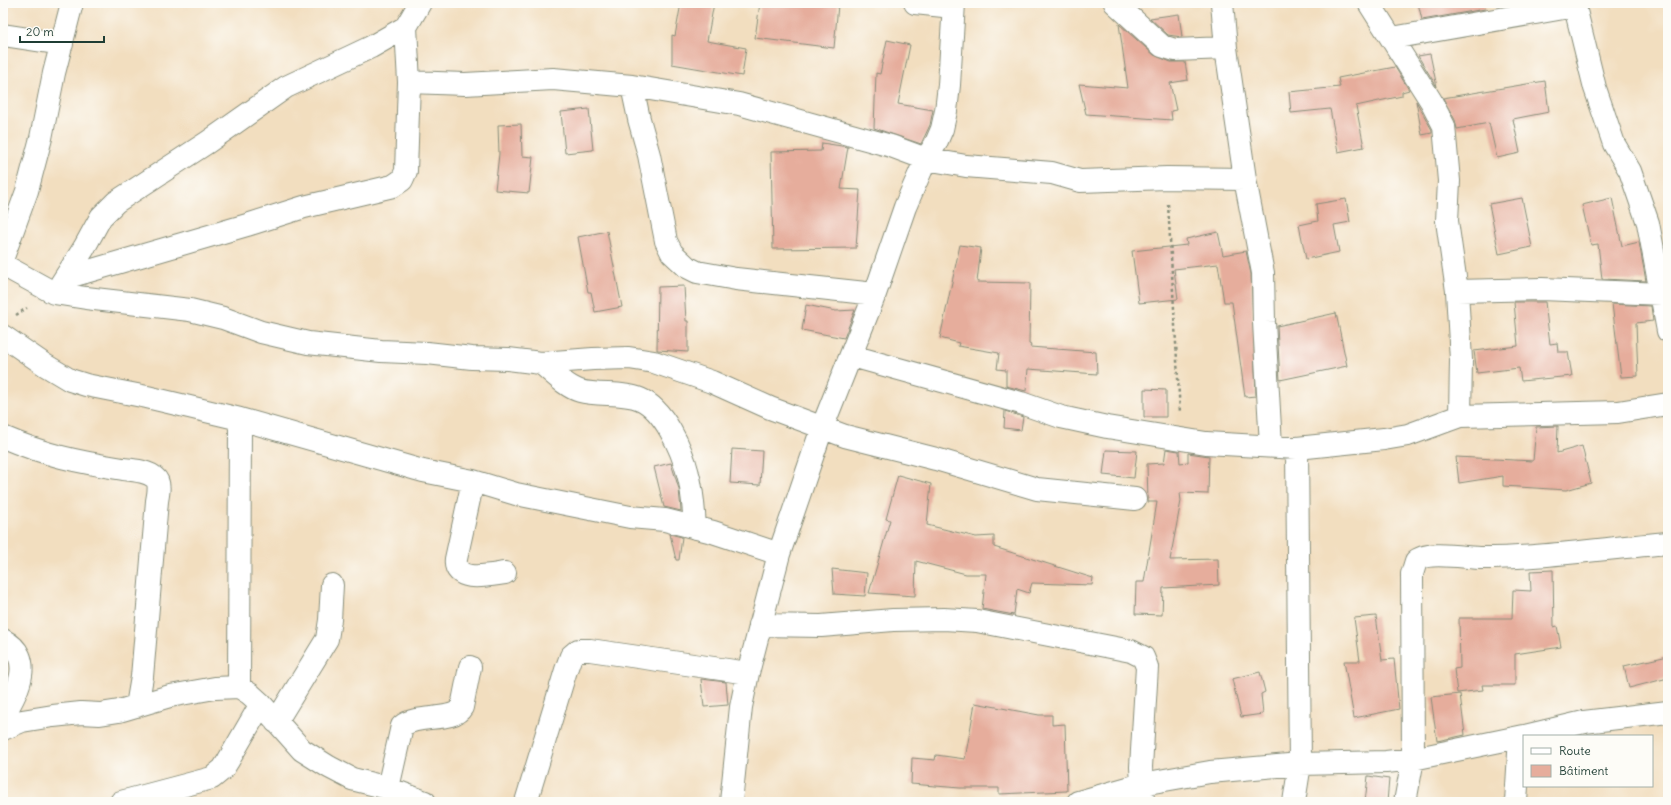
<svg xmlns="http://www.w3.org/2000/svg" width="1671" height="805" viewBox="0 0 1671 805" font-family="Delius,sans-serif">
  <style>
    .building { fill: #e6ad9c }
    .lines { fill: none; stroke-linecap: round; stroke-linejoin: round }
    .minor-casing { stroke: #888e7a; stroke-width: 24 }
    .path { stroke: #888e7a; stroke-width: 2.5; stroke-dasharray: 3 3; stroke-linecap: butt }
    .minor { stroke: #fff; stroke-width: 22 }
  </style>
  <rect width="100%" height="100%" fill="#fdfcf7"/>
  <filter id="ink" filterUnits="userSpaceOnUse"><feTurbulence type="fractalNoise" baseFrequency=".025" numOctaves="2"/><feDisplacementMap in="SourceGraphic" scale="8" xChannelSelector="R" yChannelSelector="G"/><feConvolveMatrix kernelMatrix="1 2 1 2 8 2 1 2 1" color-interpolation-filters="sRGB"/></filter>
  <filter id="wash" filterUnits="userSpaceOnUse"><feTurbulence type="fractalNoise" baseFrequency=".012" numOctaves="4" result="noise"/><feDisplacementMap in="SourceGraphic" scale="16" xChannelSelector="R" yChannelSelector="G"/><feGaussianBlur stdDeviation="0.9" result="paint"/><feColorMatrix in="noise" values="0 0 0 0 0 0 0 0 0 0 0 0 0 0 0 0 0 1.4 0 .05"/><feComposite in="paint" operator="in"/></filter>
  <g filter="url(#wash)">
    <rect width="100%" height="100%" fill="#f2debf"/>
    <g id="blocks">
      <path class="building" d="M 681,3 L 714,3 L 707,41 L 746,48 L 742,76 L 672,64 L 672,35 L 675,36 Z
        M 760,3 L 821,3 L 838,5 L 834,48 L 755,38 Z
        M 1418,3 L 1484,3 L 1485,9 L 1422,20 Z
        M 1179,14 L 1182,37 L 1168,35 L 1150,18 Z
        M 1119,24 L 1154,55 L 1171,62 L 1185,62 L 1188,80 L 1170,83 L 1176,110 L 1171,111 L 1172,120 L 1086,114 L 1079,84 L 1128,88 Z
        M 887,40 L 910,45 L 898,104 L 933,110 L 930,125 L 921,144 L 874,128 L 876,73 L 880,74 Z
        M 1430,54 L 1437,87 L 1418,56 Z
        M 1395,67 L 1409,90 L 1402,92 L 1402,96 L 1356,106 L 1364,147 L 1338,152 L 1330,109 L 1291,113 L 1289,92 L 1340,87 L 1338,78 Z
        M 1545,81 L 1549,112 L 1513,119 L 1520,153 L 1497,158 L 1489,123 L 1457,129 L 1455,120 L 1443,98 Z
        M 1416,101 L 1432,130 L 1432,133 L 1422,135 Z
        M 589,109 L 593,150 L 565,153 L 561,112 Z
        M 521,124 L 522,156 L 533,157 L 529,193 L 495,190 L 499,154 L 498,125 Z
        M 822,143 L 848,147 L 841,189 L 860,190 L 856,248 L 773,249 L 771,152 L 821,151 Z
        M 1522,198 L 1532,247 L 1499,254 L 1489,204 Z
        M 1612,198 L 1622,246 L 1639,242 L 1646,281 L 1602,279 L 1598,244 L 1591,245 L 1582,205 Z
        M 1346,199 L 1350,222 L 1334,225 L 1339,252 L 1306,259 L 1299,225 L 1318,221 L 1316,204 Z
        M 607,231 L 622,307 L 595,312 L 591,292 L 588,292 L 578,237 Z
        M 1218,232 L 1223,255 L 1246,251 L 1251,274 L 1256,396 L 1245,397 L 1232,302 L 1224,302 L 1218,264 L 1174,269 L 1178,299 L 1139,303 L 1132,251 L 1187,245 L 1186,239 Z
        M 960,245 L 981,248 L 977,282 L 1030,283 L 1029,344 L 1031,345 L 1030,347 L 1096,352 L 1097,374 L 1028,369 L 1026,391 L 1006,386 L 1006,370 L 997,369 L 999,353 L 958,346 L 959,343 L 940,338 Z
        M 684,286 L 686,321 L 688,321 L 688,352 L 657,350 L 658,287 Z
        M 1514,302 L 1545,302 L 1550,344 L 1557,343 L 1558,352 L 1568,352 L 1572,376 L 1521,381 L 1519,368 L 1477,373 L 1474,351 L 1518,346 Z
        M 1612,304 L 1651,306 L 1653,321 L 1636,323 L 1638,376 L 1621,377 Z
        M 806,305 L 836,311 L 855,310 L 844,338 L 802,330 Z
        M 1336,313 L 1347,366 L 1280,380 L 1277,326 Z
        M 1144,389 L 1166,390 L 1166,417 L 1144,417 Z
        M 1005,411 L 1023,417 L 1021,430 L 1004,428 Z
        M 1558,426 L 1557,453 L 1582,446 L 1591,483 L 1566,490 L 1503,486 L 1503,476 L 1459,483 L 1456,457 L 1533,461 L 1536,427 Z
        M 732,449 L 762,451 L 760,485 L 730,483 Z
        M 1166,449 L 1179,451 L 1180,463 L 1188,462 L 1188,453 L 1209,456 L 1208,494 L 1180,493 L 1181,501 L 1170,560 L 1218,559 L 1219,585 L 1163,588 L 1162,615 L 1135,614 L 1136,582 L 1144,582 L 1157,502 L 1148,502 L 1147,464 L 1164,463 Z
        M 1106,450 L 1137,451 L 1134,478 L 1103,475 Z
        M 671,463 L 679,489 L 681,511 L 664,507 L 654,467 Z
        M 898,475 L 931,484 L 927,525 L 976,537 L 994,536 L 994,547 L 1093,578 L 1092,585 L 1032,583 L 1029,593 L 1017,589 L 1014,615 L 982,609 L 986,574 L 966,574 L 916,561 L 915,596 L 869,593 L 890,520 L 886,519 Z
        M 670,534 L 682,537 L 679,560 L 676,560 Z
        M 832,569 L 867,573 L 865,596 L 834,594 Z
        M 1553,570 L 1554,627 L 1557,626 L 1561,647 L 1515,654 L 1515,685 L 1482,685 L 1483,690 L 1457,693 L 1454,669 L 1460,668 L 1459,618 L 1512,618 L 1513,590 L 1531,591 L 1530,571 Z
        M 1376,616 L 1382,660 L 1394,659 L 1399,709 L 1354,718 L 1344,661 L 1360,661 L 1354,618 Z
        M 1668,656 L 1668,678 L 1629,688 L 1624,666 Z
        M 1260,672 L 1265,692 L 1261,694 L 1263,714 L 1241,717 L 1232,679 Z
        M 701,679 L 726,682 L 728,705 L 704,707 Z
        M 1460,694 L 1465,735 L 1437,741 L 1431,697 Z
        M 975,703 L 1039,715 L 1052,715 L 1052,725 L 1065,724 L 1067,791 L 999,794 L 999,788 L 960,788 L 911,784 L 912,758 L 935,760 L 936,755 L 965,759 Z
        M 1368,776 L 1389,779 L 1387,802 L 1365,802 Z"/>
    </g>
  </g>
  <g filter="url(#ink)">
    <use href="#blocks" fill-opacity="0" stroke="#888e7a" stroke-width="1"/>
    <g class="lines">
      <g class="minor-casing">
        <path id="minor" d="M 915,3 L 953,7
          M 1115,3 L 1162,46 L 1175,50 L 1226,48 L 1245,179 L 1263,273 L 1264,322 L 1271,446
          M 1222,3 L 1226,48
          M 1574,3 L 1595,88 L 1614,144 L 1630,171 L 1648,223 L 1668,331
          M 3,35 L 62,44
          M 1392,38 L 1575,6
          M 409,82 L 465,84 L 553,79 L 632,86 L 739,104 L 891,146 L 926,159 L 966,166 L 1052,173 L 1080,181 L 1167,178 L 1245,179
          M 632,86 L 639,119 L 649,155 L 666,241 L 672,253 L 687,267 L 697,272 L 736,279 L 875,294
          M 3,257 L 27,191 L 41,138 L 54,73 L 72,3
          M 3,265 L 54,293 L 86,298 L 190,310 L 223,318 L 261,332 L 308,343 L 381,351 L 427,353 L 472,358 L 508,359 L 541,363 L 593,359 L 629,358 L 654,362 L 712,382 L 770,408 L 845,436 L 936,459 L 1037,489 L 1135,499
          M 65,278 L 247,225 L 304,207 L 393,186 L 402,180 L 406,171 L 409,82 L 406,27
          M 61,284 L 84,248 L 101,217 L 116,202 L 208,142 L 286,87 L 371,47 L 406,27 L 420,3
          M 1457,291 L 1542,289 L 1662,294
          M 3,336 L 45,365 L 70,380 L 86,385 L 147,397 L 240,419 L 423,471 L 473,481 L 516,494 L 630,517 L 665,520 L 713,532 L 779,554
          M 852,356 L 1021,403 L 1061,417 L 1107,427 L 1206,443 L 1297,448 L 1384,439 L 1408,435 L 1460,416 L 1461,360 L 1457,291 L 1447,221 L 1449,181 L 1444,126 L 1431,101 L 1369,3
          M 541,363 C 552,372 566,387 580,391 C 598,396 624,392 640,399 C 664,409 682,450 688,474 C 693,491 694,510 695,528
          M 1460,416 L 1618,412 L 1668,404
          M 3,437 C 45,455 78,462 123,469 C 133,470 148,471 155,478 C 161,483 158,495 157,501 L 142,677 L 137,706
          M 473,481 L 456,559 C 453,584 490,575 505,573
          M 760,625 L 821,626 L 893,620 L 944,619 L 977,621 L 1131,651 L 1143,657 L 1147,667 L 1141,767 L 1143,802
          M 3,640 C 36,657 18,692 3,716
          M 239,687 L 240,419
          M 276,722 L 327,639 L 330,620 L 332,585
          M 3,729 L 22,721 L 53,716 L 81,713 L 100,714 L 119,711 L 170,696 L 215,688 L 239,687 L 250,694 L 261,704 L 302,750 L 329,767 L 352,779 L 388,788 L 425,802
          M 1525,736 L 1584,722 L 1668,712
          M 388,788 L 402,726 C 418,713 453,723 462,707 L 470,667
          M 121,802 L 212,778 L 223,769 L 228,761 L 261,704
          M 526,802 L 566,670 L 571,656 L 578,650 L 590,650 L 748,673
          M 731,802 L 741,707 L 748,673 L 779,554 L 822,428 L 875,294 L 905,207 L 926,159 L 936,143 L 942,129 L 946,111 L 949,85 L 954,3
          M 1078,802 L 1142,784 L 1210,772 L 1300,764 L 1386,762 L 1413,759 L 1524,736
          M 1294,802 L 1300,764 L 1297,448
          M 1405,802 L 1413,759 L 1412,574 L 1416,561 C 1427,550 1466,558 1482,558 C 1544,558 1606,548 1668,543
          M 1516,802 L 1520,737"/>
      </g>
      <path class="path" d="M 1168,204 L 1180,413
        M 16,315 L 27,308"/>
      <use href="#minor" class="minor"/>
    </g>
  </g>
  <rect width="1671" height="805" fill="none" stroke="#fdfcf7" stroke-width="16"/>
  <rect x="1523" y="735" width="130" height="52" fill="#fdfcf7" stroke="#a4b0a9"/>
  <rect x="1531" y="748" width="20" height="6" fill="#ffffff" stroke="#a4b0a9"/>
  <text x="1559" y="755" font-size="12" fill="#1f3d34">Route</text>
  <rect x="1531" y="765" width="20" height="12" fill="#e6ad9c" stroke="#a4b0a9"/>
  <text x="1559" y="775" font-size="12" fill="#1f3d34">Bâtiment</text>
  <path d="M20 36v6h84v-6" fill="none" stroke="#1f3d34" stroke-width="2"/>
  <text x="26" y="36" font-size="12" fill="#1f3d34" stroke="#fdfcf7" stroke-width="3" paint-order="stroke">20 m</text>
</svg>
